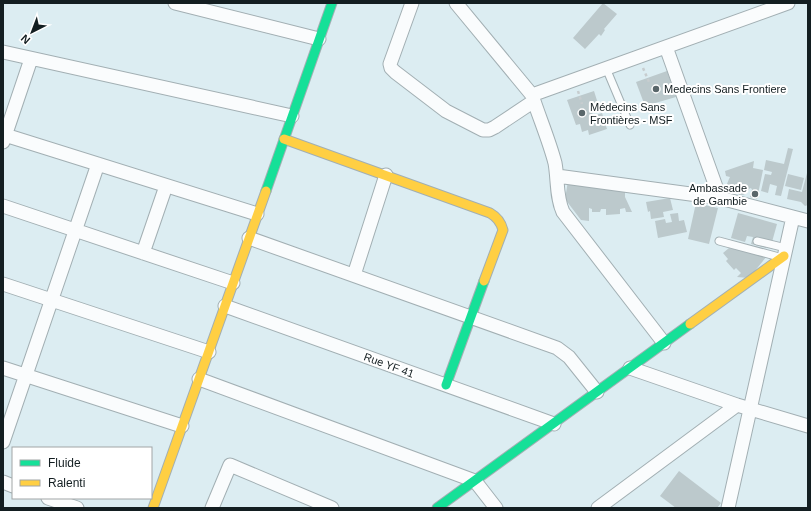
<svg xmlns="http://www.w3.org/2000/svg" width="811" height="511" viewBox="0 0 811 511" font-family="Arial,sans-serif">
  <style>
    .building { fill: #bcc9cc }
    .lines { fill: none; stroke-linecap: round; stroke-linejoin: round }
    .lane-casing { stroke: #a2afb3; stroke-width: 9 }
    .street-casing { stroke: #a2afb3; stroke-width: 15 }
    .fast-casing { stroke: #a2afb3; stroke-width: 11 }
    .slow-casing { stroke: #a2afb3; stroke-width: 11 }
    .path { stroke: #c7cdcf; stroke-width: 2.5; stroke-dasharray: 3 3; stroke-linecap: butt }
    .lane { stroke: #fafcfd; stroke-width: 7 }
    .street { stroke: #fafcfd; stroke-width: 13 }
    .fast { stroke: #16e098; stroke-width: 9 }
    .slow { stroke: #ffcf43; stroke-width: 9 }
    .poi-dot { fill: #59666a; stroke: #fff; stroke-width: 1.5 }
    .labels { text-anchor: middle; stroke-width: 4; stroke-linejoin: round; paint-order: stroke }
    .poi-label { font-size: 11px; fill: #131e21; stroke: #fff; text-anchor: start }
    .street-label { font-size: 11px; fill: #131e21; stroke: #fff }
  </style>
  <rect width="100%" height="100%" fill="#dcedf2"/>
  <path class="building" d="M 603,3 L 617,14 L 604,29 L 605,30 L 601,36 L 599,34 L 585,49 L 573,38 Z
    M 667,71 L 676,97 L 645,106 L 636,82 Z
    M 594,91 L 600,110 L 592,112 L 593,116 L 602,113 L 607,129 L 589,135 L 588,130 L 582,132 L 580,124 L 576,125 L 567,100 Z
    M 788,148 L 793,149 L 781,196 L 775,195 L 777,186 L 770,184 L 768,193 L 761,191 L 765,174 L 771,175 L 772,172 L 764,170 L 766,160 L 784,164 Z
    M 754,161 L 753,168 L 763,170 L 757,199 L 750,197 L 752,189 L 750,188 L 745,194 L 743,195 L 739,195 L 736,190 L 731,190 L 727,184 L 729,179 L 730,177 L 726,176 L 725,171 Z
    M 807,173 L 808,205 L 805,206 L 801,202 L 787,199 L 789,189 L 802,192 Z
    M 788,174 L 804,178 L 801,190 L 785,186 Z
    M 568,181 L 625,191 L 625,197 L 632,212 L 626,212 L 625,208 L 620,209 L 620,214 L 606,215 L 606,209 L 601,209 L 600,212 L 592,212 L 592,209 L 589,208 L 589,221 L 581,220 L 565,199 Z
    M 670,198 L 673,210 L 663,212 L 664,217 L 651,219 L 650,211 L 648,212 L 646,202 Z
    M 696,203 L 718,208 L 709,244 L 688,239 Z
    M 678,213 L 679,221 L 684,220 L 687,232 L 658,238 L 655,221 L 665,219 L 666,223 L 672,222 L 670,214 Z
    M 738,213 L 777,224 L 772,242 L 768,241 L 766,248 L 751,244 L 753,237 L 747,236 L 745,242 L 731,238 Z
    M 729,248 L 767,256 L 749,278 L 737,277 L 741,273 L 736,268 L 734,270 L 726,261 L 728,259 L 723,253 Z
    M 679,471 L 721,503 L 717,508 L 676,508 L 660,496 Z"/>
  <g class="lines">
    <g class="lane-casing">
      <path id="lane" d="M 606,68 L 630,125
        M 719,241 L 779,257
        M 757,241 L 786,248"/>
    </g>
    <g class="street-casing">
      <path id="street" d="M 175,3 L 319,39
        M 412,3 L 390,64 L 391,68 L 395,72 L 446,111 L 483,130 L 489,130 L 495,127 L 534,101
        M 456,3 L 532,95 L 788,3
        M 666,47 L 720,198
        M 3,52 L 292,116
        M 532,95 C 539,117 549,140 555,163 C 558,179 556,197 563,212 L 664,343
        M 5,135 L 257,214
        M 3,142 L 31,59
        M 557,176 L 720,198 L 808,221
        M 3,206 L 233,283
        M 249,238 L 557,348 L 569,357 L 597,392
        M 143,253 L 166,186
        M 354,275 L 386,175
        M 3,284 L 209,352
        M 225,306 L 554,424
        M 3,368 L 182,426
        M 630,368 L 737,405 L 808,426
        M 199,379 L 475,481 L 496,508
        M 3,442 L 98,164
        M 3,482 L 13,486
        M 48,498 L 77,508
        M 212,508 L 230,465 L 332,508
        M 598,508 L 737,405
        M 728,508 L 793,217"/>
    </g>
    <g class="fast-casing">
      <path id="fast" d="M 266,191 L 332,3
        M 446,385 L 484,281
        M 437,508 L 690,324"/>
    </g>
    <g class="slow-casing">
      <path id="slow" d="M 284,139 L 490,213 C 497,217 501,222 503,230 L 484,281
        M 690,324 L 784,256
        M 153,508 L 266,191"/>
    </g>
    <path class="path" d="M 643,68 L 649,82
      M 578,91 L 582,104"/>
    <use href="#lane" class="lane"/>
    <use href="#street" class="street"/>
    <use href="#fast" class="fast"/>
    <use href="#slow" class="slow"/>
  </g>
  <g class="poi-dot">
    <circle cx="656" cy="89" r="4"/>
    <circle cx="582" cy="113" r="4"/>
    <circle cx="755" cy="194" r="4"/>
  </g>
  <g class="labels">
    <g class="poi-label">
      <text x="664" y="93">Medecins Sans Frontiere</text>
      <text x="590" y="111">Médecins Sans<tspan x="590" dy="13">Frontières - MSF</tspan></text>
      <text x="747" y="192" text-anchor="end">Ambassade<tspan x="747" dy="13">de Gambie</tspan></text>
    </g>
    <g class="street-label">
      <text transform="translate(389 365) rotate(20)" y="4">Rue YF 41</text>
    </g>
  </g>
  <rect width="811" height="511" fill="none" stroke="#131e21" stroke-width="8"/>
  <rect x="12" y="447" width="140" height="52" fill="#ffffff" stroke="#a1a5a6"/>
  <rect x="20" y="460" width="20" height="6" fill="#16e098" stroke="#a1a5a6"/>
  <text x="48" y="467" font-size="12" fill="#131e21">Fluide</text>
  <rect x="20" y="480" width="20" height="6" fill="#ffcf43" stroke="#a1a5a6"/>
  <text x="48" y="487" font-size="12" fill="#131e21">Ralenti</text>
  <g transform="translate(32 32) rotate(222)" stroke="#ffffff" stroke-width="3" paint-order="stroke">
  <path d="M0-3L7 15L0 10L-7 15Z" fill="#131e21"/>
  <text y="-6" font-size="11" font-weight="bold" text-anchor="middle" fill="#131e21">N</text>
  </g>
</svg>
